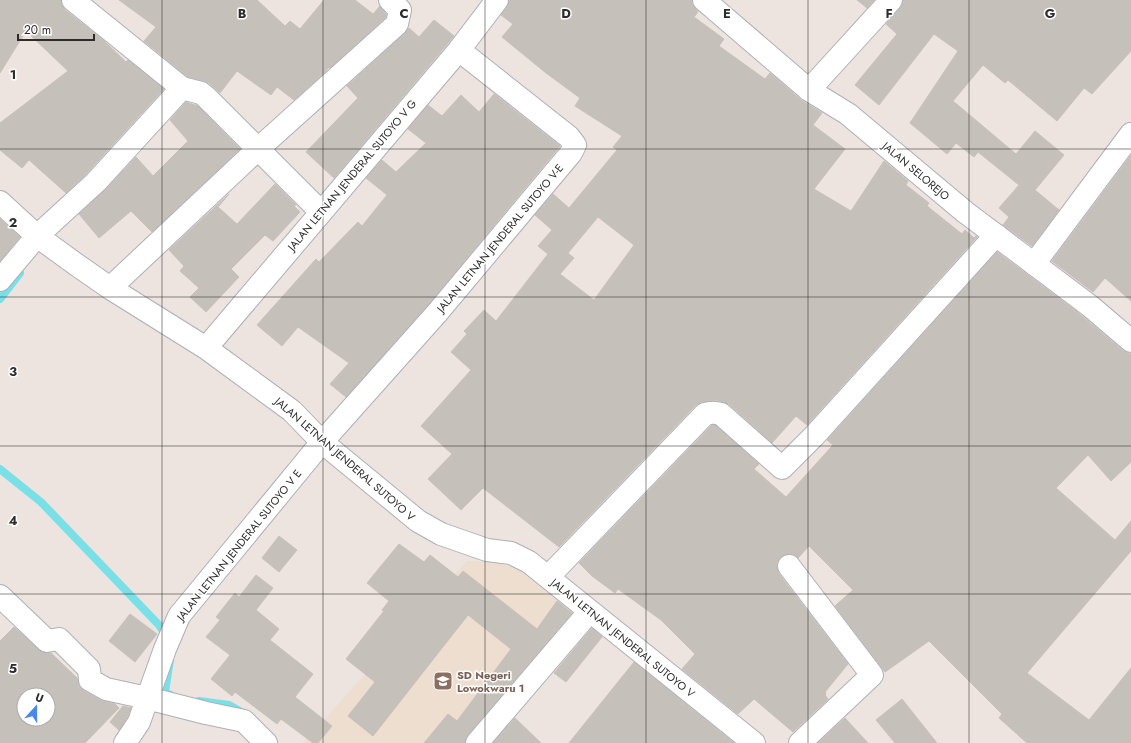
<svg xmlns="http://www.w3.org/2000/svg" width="1131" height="743" viewBox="0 0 1131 743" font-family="Jost,sans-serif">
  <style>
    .education { fill: #edded0 }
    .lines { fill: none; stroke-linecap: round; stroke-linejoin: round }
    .stream { stroke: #79e0e8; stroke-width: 8 }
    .building { fill: #c6c0bb; stroke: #c8c0b9; fill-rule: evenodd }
    .minor-casing { stroke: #acb0b8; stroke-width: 24 }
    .tertiary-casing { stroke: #acb0b8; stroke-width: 24 }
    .minor { stroke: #fff; stroke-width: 22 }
    .tertiary { stroke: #fff; stroke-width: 22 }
    .grid { fill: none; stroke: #2c2c2c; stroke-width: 1; stroke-opacity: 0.55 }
    .labels { text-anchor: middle; stroke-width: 3; stroke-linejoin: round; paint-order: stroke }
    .street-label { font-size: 11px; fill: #2c2c2c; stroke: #fff }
    .education-label { font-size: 11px; font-weight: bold; fill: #785e54; stroke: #fff; text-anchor: start }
    .grid-label { font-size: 13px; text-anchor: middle; font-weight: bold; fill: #2c2c2c; stroke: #fff; stroke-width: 3; stroke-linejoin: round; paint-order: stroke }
  </style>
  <rect width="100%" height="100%" fill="#ede4df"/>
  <path class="education" d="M 467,561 L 491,562 L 509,566 L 525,573 L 578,618 L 474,743 L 303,743 Z"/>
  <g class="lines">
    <path class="stream" d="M 0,299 L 20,273
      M 0,469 L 41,502 L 159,625 L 167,637
      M 170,660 L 165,692 L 174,697
      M 199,701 L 229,705 L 243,713"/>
  </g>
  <path class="building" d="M 0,0 L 61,0 L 62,5 L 65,10 L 103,40 L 126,62 L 128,60 L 164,89 L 87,173 L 66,193 L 29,160 L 22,168 L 0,150 L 0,123 L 68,71 L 26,31 L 0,73 Z
    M 119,0 L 257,0 L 285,26 L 290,21 L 300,29 L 324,0 L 355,0 L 373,14 L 380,6 L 386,14 L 386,17 L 330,68 L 329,67 L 324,73 L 294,100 L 277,87 L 271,95 L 237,71 L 220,93 L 209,83 L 188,77 L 144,41 L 156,27 Z
    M 509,0 L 692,0 L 692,4 L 698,12 L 694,17 L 724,39 L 719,46 L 765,79 L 770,73 L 801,100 L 822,113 L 813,125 L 845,149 L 814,189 L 851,211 L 884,161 L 908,181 L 906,185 L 929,203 L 927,206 L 962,234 L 965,230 L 974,238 L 976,236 L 977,237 L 807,425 L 796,416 L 772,443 L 729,404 L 716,400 L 701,402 L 696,405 L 559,547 L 483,488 L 461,510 L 428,479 L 452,454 L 421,426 L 471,370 L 451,352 L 467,334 L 464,331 L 484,310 L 496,321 L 548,254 L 538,246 L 552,230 L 535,215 L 553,194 L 569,208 L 617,150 L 613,147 L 622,136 L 575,106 L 580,98 L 546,73 L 502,37 L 513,24 L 501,15 L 507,7 ZM 598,217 L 634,245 L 594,300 L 560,274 L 574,258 L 568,253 Z
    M 857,0 L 874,0 L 867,8 Z
    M 903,0 L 1131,0 L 1131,51 L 1092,94 L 1084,88 L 1057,121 L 1008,80 L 1005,83 L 983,65 L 953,101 L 1016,154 L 1035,131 L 1064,155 L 1035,190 L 1059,210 L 1032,246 L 1003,225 L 1009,217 L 999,208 L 1019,185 L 978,152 L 974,157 L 956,143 L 947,154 L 910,123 L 958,51 L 934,34 L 879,105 L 855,85 L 897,34 L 886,24 L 900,8 Z
    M 434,20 L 454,36 L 334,178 L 306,152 L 358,98 L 347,86 L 405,33 L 409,28 L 419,37 Z
    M 494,94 L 560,146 L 428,305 L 346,397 L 330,384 L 349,363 L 298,327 L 282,346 L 257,325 L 316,259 L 319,262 L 358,222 L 362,226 L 387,195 L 366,178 L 382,160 L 396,172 L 426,143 L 408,129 L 428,105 L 442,116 L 461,95 L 479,112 Z
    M 186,102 L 198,106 L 240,149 L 152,232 L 131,211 L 99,238 L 79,214 L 105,190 L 136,157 L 153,176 L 188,141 L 170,120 Z
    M 1131,155 L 1131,301 L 1105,278 L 1093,292 L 1052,261 Z
    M 275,184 L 296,205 L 294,206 L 300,212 L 273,241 L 265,235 L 231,269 L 239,277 L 206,312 L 190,297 L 199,288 L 180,271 L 184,266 L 169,250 L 229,194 L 218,207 L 237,224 Z
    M 0,219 L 20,237 L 0,261 Z
    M 997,252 L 1076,311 L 1123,351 L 1131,354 L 1131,462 L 1111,481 L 1088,455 L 1056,488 L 1115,540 L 1131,521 L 1131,551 L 1027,673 L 1089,720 L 1131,668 L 1131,743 L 1027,743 L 999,718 L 1002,714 L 929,641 L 885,672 L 835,606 L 853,590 L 809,546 L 798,558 L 793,554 L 788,554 L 782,556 L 777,562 L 777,568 L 779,574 L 848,664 L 825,692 L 826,694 L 825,695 L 828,699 L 793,732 L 754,699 L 738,714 L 682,669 L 695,654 L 661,620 L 618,589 L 615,593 L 592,576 L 579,563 L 712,425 L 715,425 L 759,464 L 754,469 L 786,497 L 833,445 L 827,440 Z
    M 279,536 L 297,550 L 279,572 L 262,558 Z
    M 399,544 L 424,562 L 430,555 L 458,577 L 463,571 L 537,629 L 557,601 L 572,613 L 468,735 L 465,743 L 424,743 L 448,714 L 457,721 L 511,649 L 468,615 L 373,736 L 348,716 L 375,682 L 346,659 L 384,611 L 382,610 L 389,601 L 367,583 Z
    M 256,575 L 273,588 L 256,610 L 279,629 L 270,640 L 313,674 L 295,697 L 332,726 L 318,743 L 313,743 L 281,719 L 277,724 L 235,692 L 232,696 L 211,679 L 230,655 L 206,637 L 220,620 L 216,617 L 235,593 L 239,597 Z
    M 130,614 L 157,634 L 135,662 L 109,641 Z
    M 14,627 L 39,650 L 44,653 L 51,653 L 77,678 L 79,686 L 84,691 L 100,700 L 115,704 L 119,708 L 85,743 L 0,743 L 0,641 ZM 24,695 L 48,695 L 48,719 L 24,719 Z
    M 592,628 L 602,637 L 566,682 L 554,673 Z
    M 634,662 L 734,743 L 569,743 Z
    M 902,699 L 937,743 L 895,743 L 876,720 Z
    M 123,706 L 131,708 L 128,716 L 119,730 L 110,722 Z
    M 515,718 L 541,743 L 493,743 Z
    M 845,718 L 868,743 L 818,743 Z"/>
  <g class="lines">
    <g class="minor-casing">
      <path id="minor" d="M 73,0 L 182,88 L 201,93 L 206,97 L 321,212
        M 809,90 L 891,0
        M 0,202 L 37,236 L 77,265 L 110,288 L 206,348 L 292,411 L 322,442 L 418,521 L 441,534 L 487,550 L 511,553 L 529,562 L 754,743
        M 1034,264 L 1131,134
        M 0,280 L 37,236 L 96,182 L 182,88
        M 110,288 L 258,149 L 397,24 L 400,10 L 390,0
        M 206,348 L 459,50 L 497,0
        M 789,566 L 872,675 L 800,743
        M 548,577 L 705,414 C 711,412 715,412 721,414 L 782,468 L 814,436 L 996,235
        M 0,596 L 47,641 L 59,639 L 89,669 L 90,680 L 106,689 L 147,698 L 206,713 L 244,721 L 266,743
        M 125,743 L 139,722 L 165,649 L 179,616 L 322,442 L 437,313 L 571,153 L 575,145 L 569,137 L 459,50
        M 477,743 L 590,611"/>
    </g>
    <g class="tertiary-casing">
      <path id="tertiary" d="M 704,0 L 809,90 L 848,114 L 965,212 L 1090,306 L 1131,341"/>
    </g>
    <use href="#minor" class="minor"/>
    <use href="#tertiary" class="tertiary"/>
  </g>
  <path class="grid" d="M 162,0 L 162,743M 323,0 L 323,743M 485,0 L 485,743M 646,0 L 646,743M 808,0 L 808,743M 969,0 L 969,743M 0,149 L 1131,149M 0,297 L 1131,297M 0,446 L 1131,446M 0,594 L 1131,594"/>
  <defs>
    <g id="school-square" transform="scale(1)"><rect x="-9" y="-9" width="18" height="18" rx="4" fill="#8d6e63" stroke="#fff"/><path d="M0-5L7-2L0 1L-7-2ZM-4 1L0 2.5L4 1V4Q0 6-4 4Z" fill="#fff"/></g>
  </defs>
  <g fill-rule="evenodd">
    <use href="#school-square" x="443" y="681"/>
  </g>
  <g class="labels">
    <g class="street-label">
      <text transform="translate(916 171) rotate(40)" y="4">JALAN SELOREJO</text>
      <text transform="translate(352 175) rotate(-50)" y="4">JALAN LETNAN JENDERAL SUTOYO V G</text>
      <text transform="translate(500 238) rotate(-50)" y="4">JALAN LETNAN JENDERAL SUTOYO V-E</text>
      <text transform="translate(345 459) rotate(41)" y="4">JALAN LETNAN JENDERAL SUTOYO V</text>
      <text transform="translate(239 545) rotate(-51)" y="4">JALAN LETNAN JENDERAL SUTOYO V E</text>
      <text transform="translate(623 638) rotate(39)" y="4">JALAN LETNAN JENDERAL SUTOYO V</text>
    </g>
    <g class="education-label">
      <text x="457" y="679">SD Negeri<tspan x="457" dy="13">Lowokwaru 1</tspan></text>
    </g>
  </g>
  <g class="grid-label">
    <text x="242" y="18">B</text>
    <text x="404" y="18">C</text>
    <text x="566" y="18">D</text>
    <text x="727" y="18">E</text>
    <text x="889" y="18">F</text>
    <text x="1050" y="18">G</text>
    <text x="13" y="79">1</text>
    <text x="13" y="227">2</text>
    <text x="13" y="376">3</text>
    <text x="13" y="525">4</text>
    <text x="13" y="673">5</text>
  </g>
  <g transform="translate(36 707) rotate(21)"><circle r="19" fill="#ffffff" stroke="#ababab"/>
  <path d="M0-3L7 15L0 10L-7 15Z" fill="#4988f0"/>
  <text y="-6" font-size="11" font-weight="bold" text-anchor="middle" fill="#2c2c2c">U</text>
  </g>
  <path d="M18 34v6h76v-6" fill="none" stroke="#2c2c2c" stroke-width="2"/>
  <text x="24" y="34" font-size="12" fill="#2c2c2c" stroke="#ffffff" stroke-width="3" paint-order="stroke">20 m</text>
</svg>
